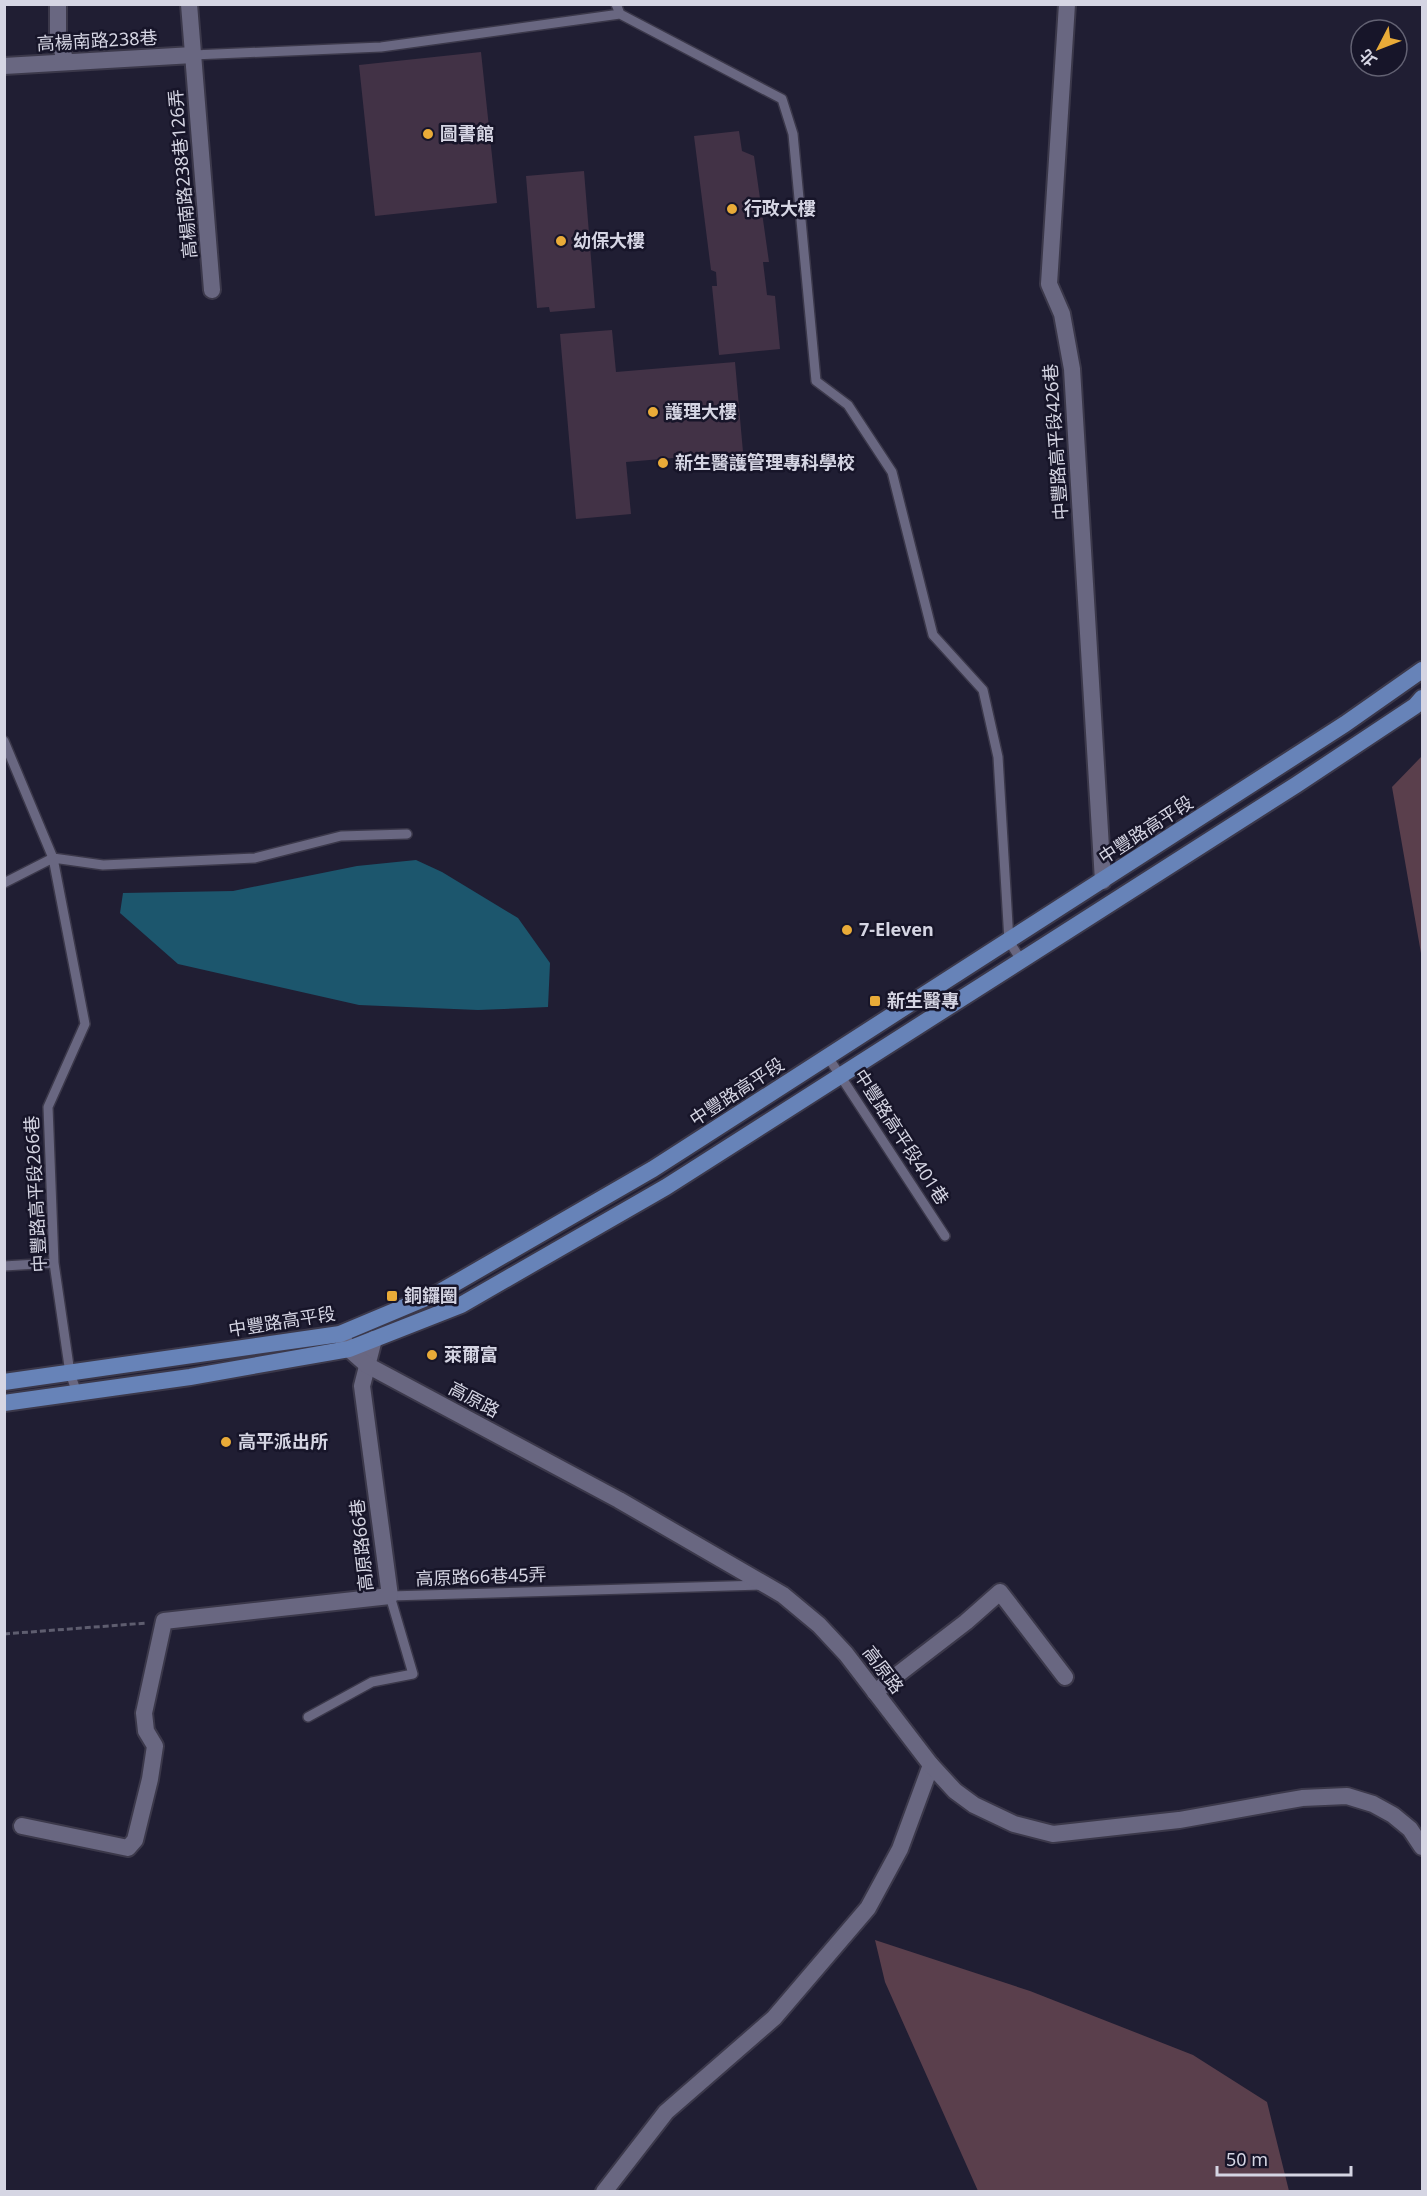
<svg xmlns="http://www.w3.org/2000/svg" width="1427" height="2196" viewBox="0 0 1427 2196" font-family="'Noto Sans','Noto Sans TC',sans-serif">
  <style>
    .green { fill: #5a3f4c }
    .water { fill: #1c566d }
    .building { fill: #423246 }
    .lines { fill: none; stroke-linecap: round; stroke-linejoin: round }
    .service-casing { stroke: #3b384a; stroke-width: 12 }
    .minor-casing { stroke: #3b384a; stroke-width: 20 }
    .tertiary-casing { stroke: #3b384a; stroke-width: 20 }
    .primary-casing { stroke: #3b384a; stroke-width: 20 }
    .path { stroke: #5e5d6f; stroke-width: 3; stroke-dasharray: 6 3; stroke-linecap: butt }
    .service { stroke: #696781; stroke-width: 9 }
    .minor { stroke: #696781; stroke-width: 16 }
    .tertiary { stroke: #696781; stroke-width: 16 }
    .primary { stroke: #6783b8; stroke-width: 16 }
    .poi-dot { fill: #e9ab38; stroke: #171529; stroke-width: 2 }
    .labels { text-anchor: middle; stroke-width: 5; stroke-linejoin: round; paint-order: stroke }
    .street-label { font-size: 18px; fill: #d5d5e3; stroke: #171529 }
    .poi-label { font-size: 18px; font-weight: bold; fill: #d5d5e3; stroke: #171529; text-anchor: start }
  </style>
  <rect width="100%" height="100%" fill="#201e33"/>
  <path class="green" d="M 1422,756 L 1422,959 L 1392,787 Z
    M 875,1940 L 1030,1991 L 1193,2055 L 1267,2102 L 1289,2191 L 978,2191 L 885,1982 Z"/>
  <path class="water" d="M 416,860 L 442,872 L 518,918 L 550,963 L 548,1007 L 478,1010 L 359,1005 L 178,964 L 120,913 L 123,893 L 233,891 L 357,866 Z"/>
  <path class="building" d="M 481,52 L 497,203 L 375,216 L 359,65 Z
    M 739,131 L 742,151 L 754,156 L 769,262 L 763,262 L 767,295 L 775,296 L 780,349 L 719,355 L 712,286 L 717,286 L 716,272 L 711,270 L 694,136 Z
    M 584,171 L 595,308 L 550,312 L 549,307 L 537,308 L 526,176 Z
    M 612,330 L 616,372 L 735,362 L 743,452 L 626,462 L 631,514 L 576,519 L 560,334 Z"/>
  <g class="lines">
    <g class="service-casing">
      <path id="service" d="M 616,4 L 620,14 L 782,99 L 793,134 L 816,381 L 848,405 L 892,472 L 933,635 L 983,690 L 998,757 L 1009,941 L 1021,960
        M 193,55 L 381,47 L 620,14
        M 4,741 L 53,858 L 4,883
        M 828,1057 L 945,1236
        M 4,1266 L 54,1263
        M 77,1393 L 70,1373 L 54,1263 L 48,1107 L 85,1024 L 53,858 L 103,865 L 255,858 L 341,836 L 407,834
        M 308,1717 L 372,1682 L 413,1674 L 390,1596 L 762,1585"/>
    </g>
    <g class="minor-casing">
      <path id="minor" d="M 58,4 L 58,40 L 66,61
        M 189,4 L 212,290
        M 1067,4 L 1049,284 L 1062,314 L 1072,369 L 1103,881
        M 4,66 L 193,55
        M 875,1692 L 966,1622 L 1000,1592 L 1065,1677
        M 22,1826 L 128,1848 L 135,1840 L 150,1779 L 155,1746 L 146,1731 L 144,1713 L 164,1621 L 390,1596 L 362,1386 L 374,1339
        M 604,2192 L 666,2112 L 774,2018 L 868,1908 L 900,1849 L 931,1765"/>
    </g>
    <g class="tertiary-casing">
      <path id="tertiary" d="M 340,1334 L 349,1349 L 367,1365 L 619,1500 L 783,1595 L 819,1625 L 846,1654 L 931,1765 L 955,1791 L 974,1805 L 1014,1824 L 1053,1834 L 1179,1820 L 1302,1798 L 1347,1796 L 1373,1804 L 1393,1815 L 1410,1829 L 1422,1847"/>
    </g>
    <g class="primary-casing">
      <path id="primary" d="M 4,1382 L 340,1334 L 440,1292 L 653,1169 L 1345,724 L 1422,670
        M 4,1403 L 190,1377 L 349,1349 L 461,1305 L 666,1187 L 1296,785 L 1415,706 L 1422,698"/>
    </g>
    <path class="path" d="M 4,1634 L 147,1623"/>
    <use href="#service" class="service"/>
    <use href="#minor" class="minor"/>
    <use href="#tertiary" class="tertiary"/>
    <use href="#primary" class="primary"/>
  </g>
  <g class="poi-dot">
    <circle cx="428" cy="134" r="6"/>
    <circle cx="732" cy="209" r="6"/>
    <circle cx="561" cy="241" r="6"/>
    <circle cx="653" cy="412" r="6"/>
    <circle cx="663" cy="463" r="6"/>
    <circle cx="847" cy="930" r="6"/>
    <rect x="869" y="995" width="12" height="12" rx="3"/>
    <rect x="386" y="1290" width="12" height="12" rx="3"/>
    <circle cx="432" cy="1355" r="6"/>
    <circle cx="226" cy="1442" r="6"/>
  </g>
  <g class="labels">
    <g class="street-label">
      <text transform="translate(97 41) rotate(-3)" y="6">高楊南路238巷</text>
      <text transform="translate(183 174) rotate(-95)" y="6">高楊南路238巷126弄</text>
      <text transform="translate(1056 442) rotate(-94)" y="6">中豐路高平段426巷</text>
      <text transform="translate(1146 830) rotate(-33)" y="6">中豐路高平段</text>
      <text transform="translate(737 1092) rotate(-33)" y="6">中豐路高平段</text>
      <text transform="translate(901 1137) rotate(57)" y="6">中豐路高平段401巷</text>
      <text transform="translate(36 1194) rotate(-93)" y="6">中豐路高平段266巷</text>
      <text transform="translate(282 1322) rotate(-9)" y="6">中豐路高平段</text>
      <text transform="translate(474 1400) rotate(28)" y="6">高原路</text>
      <text transform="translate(362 1545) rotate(-96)" y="6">高原路66巷</text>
      <text transform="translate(481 1577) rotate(-2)" y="6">高原路66巷45弄</text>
      <text transform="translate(883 1670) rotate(53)" y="6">高原路</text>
    </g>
    <g class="poi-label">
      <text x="440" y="140">圖書館</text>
      <text x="744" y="215">行政大樓</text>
      <text x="573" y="247">幼保大樓</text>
      <text x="665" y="418">護理大樓</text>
      <text x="675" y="469">新生醫護管理專科學校</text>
      <text x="859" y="936">7-Eleven</text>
      <text x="887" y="1007">新生醫專</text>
      <text x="404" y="1302">銅鑼圈</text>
      <text x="444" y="1361">萊爾富</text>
      <text x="238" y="1448">高平派出所</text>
    </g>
  </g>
  <rect width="1427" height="2196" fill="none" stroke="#d5d5e3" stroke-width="12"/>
  <g transform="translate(1379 48) rotate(228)"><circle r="28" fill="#171529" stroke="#636273" stroke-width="1.5"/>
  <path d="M0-4.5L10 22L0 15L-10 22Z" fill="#e9ab38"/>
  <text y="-9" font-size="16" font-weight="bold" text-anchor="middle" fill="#d5d5e3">北</text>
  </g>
  <path d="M1217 2166v9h134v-9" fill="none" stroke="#d5d5e3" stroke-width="3"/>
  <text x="1226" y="2166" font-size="18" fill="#d5d5e3" stroke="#171529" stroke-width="4.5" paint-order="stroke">50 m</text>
</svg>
